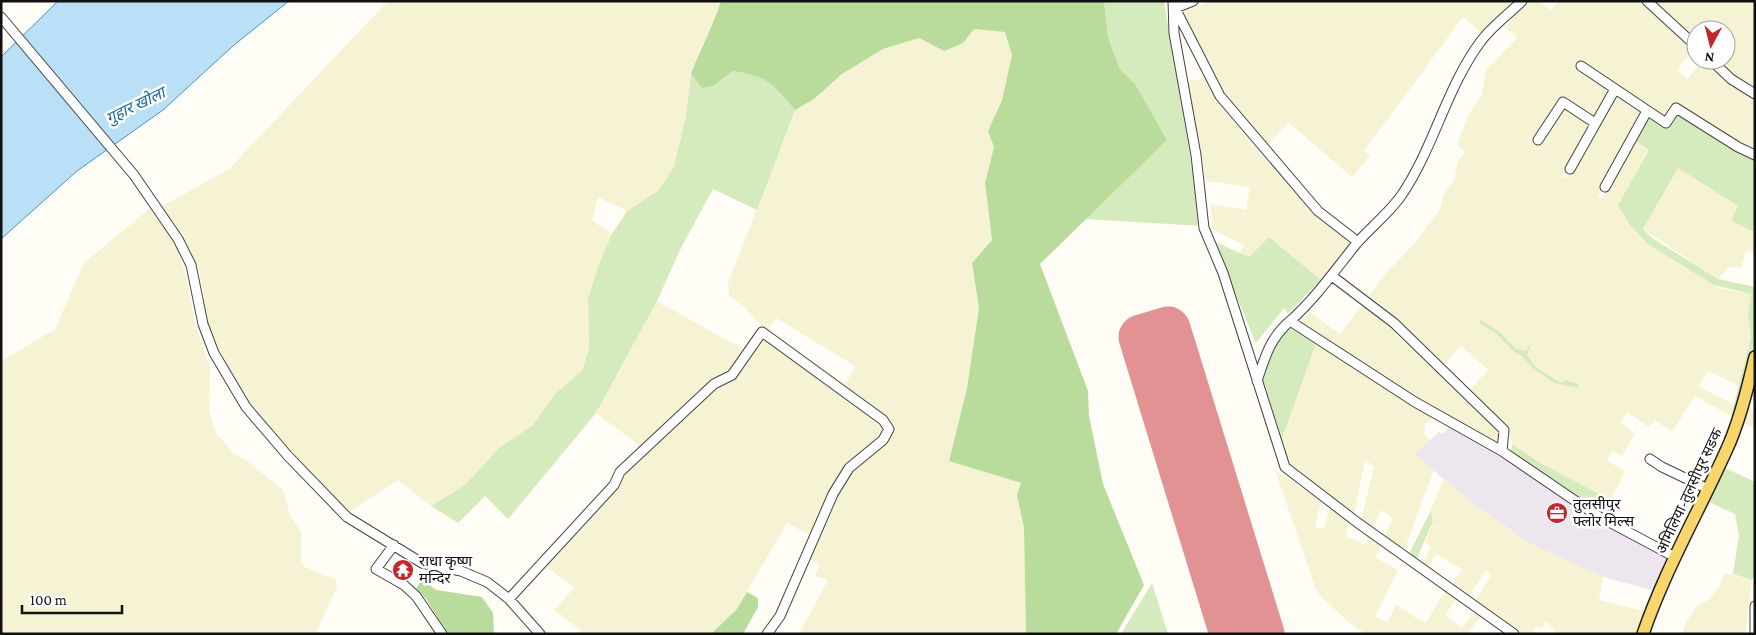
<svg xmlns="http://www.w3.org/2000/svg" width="1756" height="635" viewBox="0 0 1756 635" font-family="'Crimson Pro','Noto Sans Devanagari',serif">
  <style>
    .industrial { fill: #eee6ef }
    .farmland { fill: #f6f3d4 }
    .green { fill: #d5ebbd }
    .forest { fill: #b9dc9c }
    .water { fill: #b9e0f7; stroke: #3f96cf }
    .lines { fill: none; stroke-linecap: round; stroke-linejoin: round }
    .runway { stroke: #e29292; stroke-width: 45 }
    .minor-casing { stroke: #444; stroke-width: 11 }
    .major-casing { stroke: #222; stroke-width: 14 }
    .minor { stroke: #fff; stroke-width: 9 }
    .major { stroke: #f9d66b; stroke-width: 11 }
    .labels { text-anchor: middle; stroke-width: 5; stroke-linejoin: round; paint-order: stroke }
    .street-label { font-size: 15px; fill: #111; stroke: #fff }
    .poi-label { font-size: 15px; fill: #111; stroke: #fff; text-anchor: start }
    .water-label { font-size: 16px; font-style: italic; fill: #1768a6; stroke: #fff }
  </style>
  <rect width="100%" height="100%" fill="#fffdf5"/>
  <path class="industrial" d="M 1449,425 L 1483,443 L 1567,500 L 1670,558 L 1656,591 L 1603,577 L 1573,565 L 1529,543 L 1472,503 L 1414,454 L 1439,432 L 1443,434 Z"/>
  <path class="farmland" d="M 388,1 L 721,1 L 713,26 L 700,49 L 691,74 L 686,116 L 674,167 L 658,191 L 627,211 L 598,197 L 592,220 L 612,234 L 588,299 L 589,349 L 583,371 L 556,393 L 533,425 L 499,448 L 465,485 L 431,506 L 398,480 L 349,512 L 293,455 L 251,405 L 232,376 L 208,324 L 199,270 L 183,234 L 161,207 L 229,169 Z
    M 1214,1 L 1516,1 L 1481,33 L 1463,17 L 1364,151 L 1370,156 L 1352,177 L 1289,123 L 1268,144 L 1227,96 L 1182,11 Z
    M 1526,1 L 1538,1 L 1552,11 L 1558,1 L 1643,1 L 1693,50 L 1677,70 L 1688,79 L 1702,60 L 1705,60 L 1728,82 L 1755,97 L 1755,152 L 1676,103 L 1663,119 L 1579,63 L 1578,69 L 1611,90 L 1594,119 L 1561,97 L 1534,144 L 1538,146 L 1563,105 L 1591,125 L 1562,176 L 1566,178 L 1615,94 L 1643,113 L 1598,196 L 1602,198 L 1634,140 L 1649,150 L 1618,205 L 1629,224 L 1719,288 L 1751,294 L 1748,314 L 1751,338 L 1739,386 L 1708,371 L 1699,387 L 1735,405 L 1731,416 L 1695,396 L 1672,432 L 1655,420 L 1649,427 L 1627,412 L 1621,423 L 1635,434 L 1622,456 L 1612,450 L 1607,460 L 1625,472 L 1611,500 L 1540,463 L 1512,444 L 1507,426 L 1468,392 L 1488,370 L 1461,346 L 1443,366 L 1384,310 L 1367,298 L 1389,270 L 1416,242 L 1440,209 L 1444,194 L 1454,180 L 1458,162 L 1465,151 L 1457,145 L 1468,116 L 1482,94 L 1486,70 L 1517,38 L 1505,27 Z
    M 1653,1 L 1755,1 L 1755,90 L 1733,77 L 1715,60 L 1726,60 L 1726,30 L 1696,30 L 1696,42 Z
    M 974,29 L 1005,32 L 1012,55 L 1002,100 L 988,131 L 994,147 L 985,183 L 992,240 L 972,263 L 979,308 L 967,388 L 949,460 L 1021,483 L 1017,495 L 1024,528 L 1026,634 L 799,634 L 828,580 L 815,576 L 820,565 L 808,559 L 836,495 L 850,471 L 891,431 L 843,389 L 855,366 L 776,318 L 767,332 L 743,306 L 729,295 L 728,283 L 795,110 L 814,99 L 842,74 L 883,49 L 919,38 L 944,51 L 963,43 Z
    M 1204,78 L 1216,99 L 1262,157 L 1311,211 L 1352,245 L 1321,280 L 1269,237 L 1249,257 L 1240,253 L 1244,245 L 1213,230 L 1210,204 L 1246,210 L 1250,187 L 1205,181 L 1201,149 L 1185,82 Z
    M 1678,168 L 1738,206 L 1731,221 L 1755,232 L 1755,252 L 1746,251 L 1741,268 L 1729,267 L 1718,279 L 1643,229 Z
    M 149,209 L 175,242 L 185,271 L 196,328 L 210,368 L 209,411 L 217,434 L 233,453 L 246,460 L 283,490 L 290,515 L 301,532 L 301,563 L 305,567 L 335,579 L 337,587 L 315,634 L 1,634 L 1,361 L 55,329 L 84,263 Z
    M 657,301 L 743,349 L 728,371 L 700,389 L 640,446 L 596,413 Z
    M 1362,305 L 1392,325 L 1397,336 L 1418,353 L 1501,431 L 1499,447 L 1299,324 L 1309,312 L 1340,334 Z
    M 761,336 L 884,426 L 883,433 L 876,442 L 845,467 L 810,535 L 787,523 L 736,610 L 711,634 L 578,634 L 581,630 L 554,610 L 574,588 L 545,565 L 622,473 L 716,386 L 734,376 Z
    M 1316,344 L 1433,416 L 1425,425 L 1424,434 L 1430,440 L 1415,454 L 1434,470 L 1404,551 L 1384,537 L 1393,518 L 1381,510 L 1373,529 L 1361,520 L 1374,467 L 1365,460 L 1354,514 L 1288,465 L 1280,444 Z
    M 1747,408 L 1755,411 L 1755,428 L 1743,423 Z
    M 1275,470 L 1321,502 L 1315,527 L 1324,529 L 1330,507 L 1349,522 L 1346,536 L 1365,545 L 1368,538 L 1380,545 L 1376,558 L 1398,570 L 1375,617 L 1388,622 L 1396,605 L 1426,623 L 1445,590 L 1457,598 L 1445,615 L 1462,628 L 1475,611 L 1481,616 L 1469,632 L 1470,634 L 1366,634 L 1347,621 L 1317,593 Z
    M 1444,478 L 1472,503 L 1529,543 L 1603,577 L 1599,600 L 1648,612 L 1640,634 L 1559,634 L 1546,621 L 1542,629 L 1537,626 L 1531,634 L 1522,634 L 1474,602 L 1491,575 L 1486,570 L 1468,598 L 1451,587 L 1462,569 L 1436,554 L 1427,569 L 1422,566 L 1431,546 L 1425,543 L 1433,521 L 1431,510 Z
    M 1724,573 L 1752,580 L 1745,634 L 1682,634 L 1686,622 L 1698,605 L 1710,599 L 1720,586 Z"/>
  <path class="green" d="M 1104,1 L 1164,1 L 1202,226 L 1085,219 L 1167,140 L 1135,85 L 1120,69 L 1108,37 Z
    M 733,71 C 770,77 772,83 795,110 L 757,210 L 713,189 L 681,248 L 657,301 L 596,413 L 508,519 L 485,496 L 458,523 L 431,506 L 465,485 L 499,448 L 533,425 L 556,393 L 582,371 L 589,349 L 588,299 L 599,264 L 612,234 L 627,211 L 658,191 L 674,167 L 686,116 L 691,74 L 702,88 L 713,86 Z
    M 1677,113 L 1755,158 L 1755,232 L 1731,221 L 1738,206 L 1678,168 L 1643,229 L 1652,238 L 1718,279 L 1755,287 L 1753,353 L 1736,420 L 1731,416 L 1751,338 L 1748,314 L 1751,294 L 1714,285 L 1648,244 L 1629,224 L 1618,205 L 1649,150 L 1634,140 L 1648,117 L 1667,128 Z
    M 1269,237 L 1321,280 L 1288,313 L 1284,308 L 1256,343 L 1213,241 L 1249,257 Z
    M 1481,320 L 1501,333 L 1516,349 L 1526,351 L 1533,339 L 1527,355 L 1535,366 L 1560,383 L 1566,380 L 1579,385 L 1578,388 L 1554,383 L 1533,368 L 1522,356 L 1513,351 L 1497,334 L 1479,323 Z
    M 1288,327 L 1316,344 L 1280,444 L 1260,387 L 1271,348 Z
    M 1512,444 L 1540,463 L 1611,500 L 1605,514 L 1511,454 Z
    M 1723,467 L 1755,482 L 1755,573 L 1752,580 L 1733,574 L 1739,536 L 1735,514 L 1707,501 Z
    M 1431,510 L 1433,521 L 1415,562 L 1408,556 Z
    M 1152,583 L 1168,634 L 1121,634 Z"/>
  <path class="forest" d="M 721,1 L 1104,1 L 1108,37 L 1120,69 L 1135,84 L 1167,140 L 1040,264 L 1088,391 L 1089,416 L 1103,484 L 1144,585 L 1116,634 L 1026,634 L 1024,528 L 1017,495 L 1021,483 L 949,461 L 967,388 L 979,308 L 972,263 L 992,240 L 985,183 L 994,147 L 988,131 L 1002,100 L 1012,55 L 1005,32 L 974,29 L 963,43 L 944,51 L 919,38 L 883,49 L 842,74 L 814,99 L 795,110 C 772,83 769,77 733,71 L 713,86 L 702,88 L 691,74 C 700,49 713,27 721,1 Z
    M 422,579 L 436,590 L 482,597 L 493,613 L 494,634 L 448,634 L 426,599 L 416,589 Z
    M 747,592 L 758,598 L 758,607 L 743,634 L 711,634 L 736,610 Z"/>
  <path class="water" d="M 58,1 L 289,1 L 234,45 L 163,110 L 77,171 L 1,239 L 1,57 Z"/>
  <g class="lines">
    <path class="runway" d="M 1232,634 L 1141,337 L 1168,329 L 1262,634"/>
    <g class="minor-casing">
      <path id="minor" d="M 1173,1 L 1174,33 L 1196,155 L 1204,228 L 1223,273 L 1285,467 L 1358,523 L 1514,634
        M 1193,1 L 1175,8 L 1220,96 L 1318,211 L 1358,242
        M 1522,1 C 1509,14 1492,26 1481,41 C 1446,88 1434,148 1401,196 C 1388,214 1371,227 1357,243 C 1335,270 1316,298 1290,321 L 1415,402 L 1502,451 L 1596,515 L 1675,557
        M 1647,1 L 1696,46
        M 1,17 L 134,175 L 178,239 L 191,265 L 203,324 L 214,353 L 246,407 L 288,456 L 347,517 L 422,563 L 461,571 L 487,582 L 509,599 L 540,634
        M 1711,60 L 1731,79 L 1755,94
        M 1581,66 L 1666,123 L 1676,108 L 1738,147 L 1755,155
        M 1538,140 L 1563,102 L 1595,123
        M 1570,169 L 1615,89
        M 1605,187 L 1647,111
        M 1332,276 L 1394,323 L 1504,430 L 1502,451
        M 1257,381 C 1265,357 1270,338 1290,321
        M 1650,459 L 1662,467 L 1708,489
        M 394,545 L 376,569 L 404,585 L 416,596 L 442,634
        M 509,599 L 614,485 L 620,472 L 714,384 L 732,375 L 762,332 L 883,420 L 889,429 L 883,440 L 849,468 L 833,494 L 780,616 L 767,634
        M 1755,606 L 1755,633"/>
    </g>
    <g class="major-casing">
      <path id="major" d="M 1643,634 C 1666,567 1702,506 1730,442 C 1741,415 1748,386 1755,357"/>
    </g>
    <use href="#minor" class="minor"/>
    <use href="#major" class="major"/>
  </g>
  <defs>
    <g id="office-disc" transform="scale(1.125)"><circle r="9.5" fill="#c4262e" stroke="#fff"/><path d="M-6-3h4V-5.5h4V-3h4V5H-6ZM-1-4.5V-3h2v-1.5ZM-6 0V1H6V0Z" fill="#fff"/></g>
    <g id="temple-disc" transform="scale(1.125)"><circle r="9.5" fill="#c4262e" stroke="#fff"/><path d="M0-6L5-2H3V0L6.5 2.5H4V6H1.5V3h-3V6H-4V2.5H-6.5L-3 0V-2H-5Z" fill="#fff"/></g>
  </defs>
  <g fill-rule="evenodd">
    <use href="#office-disc" x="1557" y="513"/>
    <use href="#temple-disc" x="403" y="570"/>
  </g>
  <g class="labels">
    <g class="street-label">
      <text transform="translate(1689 491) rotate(-65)" y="5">अमिलिया-तुलसीपुर सडक</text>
    </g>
    <g class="poi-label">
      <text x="1573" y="509">तुलसीपुर<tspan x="1573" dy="17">फ्लोर मिल्स</tspan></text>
      <text x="419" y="566">राधा कृष्ण<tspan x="419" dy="17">मन्दिर</tspan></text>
    </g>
    <g class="water-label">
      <text transform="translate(135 105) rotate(-26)" y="6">गुहार खोला</text>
    </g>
  </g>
  <rect width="1756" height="635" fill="none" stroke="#111111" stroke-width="5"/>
  <g transform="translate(1711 45) rotate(187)"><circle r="24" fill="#ffffff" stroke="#a0a0a0"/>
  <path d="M0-4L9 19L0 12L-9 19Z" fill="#c4262e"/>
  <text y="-8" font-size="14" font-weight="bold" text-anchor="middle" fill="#111111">N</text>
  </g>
  <path d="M22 605v8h100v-8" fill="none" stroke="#111111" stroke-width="2.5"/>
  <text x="30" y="605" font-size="15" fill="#111111" stroke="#ffffff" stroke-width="4" paint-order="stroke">100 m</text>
</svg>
